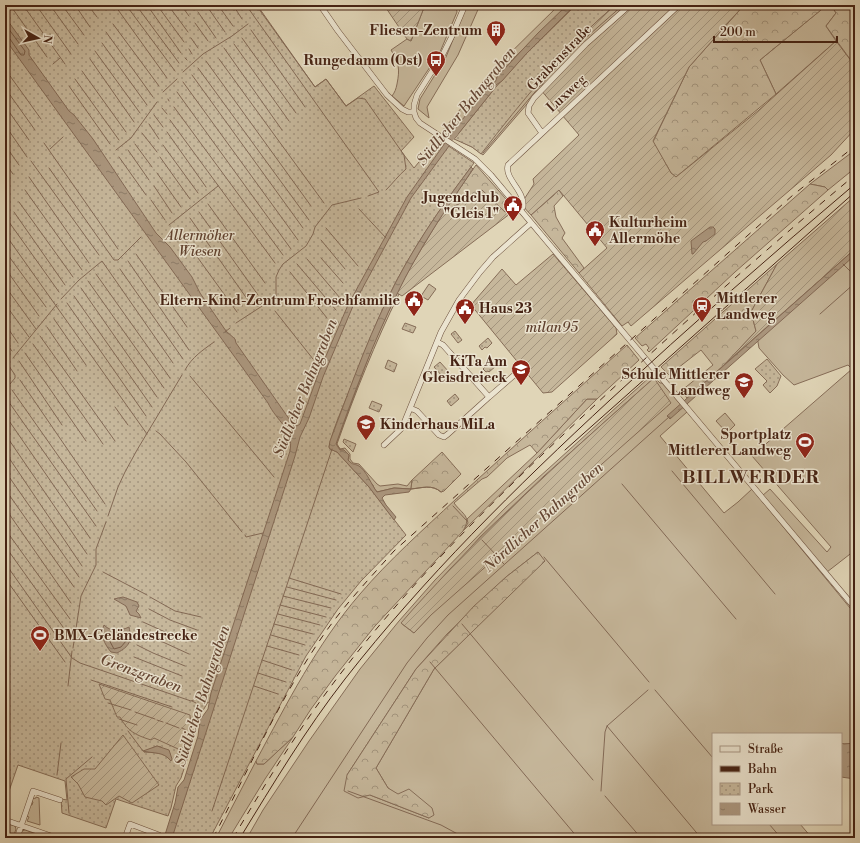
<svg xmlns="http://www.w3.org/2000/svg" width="860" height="843" viewBox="0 0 860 843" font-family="'Libre Bodoni',serif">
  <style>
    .grass { fill: #c6b79b; stroke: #866d58; fill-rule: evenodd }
    .forest { fill: url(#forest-crowns); stroke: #866d58 }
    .park { fill: url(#park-dots); stroke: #866d58; fill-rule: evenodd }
    .garden { fill: url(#garden-furrows); stroke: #866d58 }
    .water { fill: url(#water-ripples); stroke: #836955 }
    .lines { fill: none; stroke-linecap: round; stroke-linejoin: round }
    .shore { stroke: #795e4a; stroke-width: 1 }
    .stream { stroke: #836955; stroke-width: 1 }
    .canal { stroke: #ac9880; stroke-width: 4.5 }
    .minor-casing { stroke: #6c503d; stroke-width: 6 }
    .minor { stroke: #ebe4d0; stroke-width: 5 }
    .tram { stroke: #462314; stroke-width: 1 }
    .rail { stroke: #462314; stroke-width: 1; stroke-dasharray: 7 7; stroke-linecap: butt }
    .labels { text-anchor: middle; stroke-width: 3; stroke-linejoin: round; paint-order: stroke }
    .poi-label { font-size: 14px; font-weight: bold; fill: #462314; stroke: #ebe4d0; text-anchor: end }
    .street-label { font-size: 14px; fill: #462314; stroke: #ebe4d0 }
    .park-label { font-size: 14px; font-style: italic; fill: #60412f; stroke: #ebe4d0 }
    .water-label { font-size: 15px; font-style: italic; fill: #654634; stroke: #ebe4d0 }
    .district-label { font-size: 18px; font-weight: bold; letter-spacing: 1px; fill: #462314; stroke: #ebe4d0 }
  </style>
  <defs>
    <pattern id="forest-crowns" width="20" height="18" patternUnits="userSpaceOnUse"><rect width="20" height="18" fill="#c6b79b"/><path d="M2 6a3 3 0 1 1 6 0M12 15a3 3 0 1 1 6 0" fill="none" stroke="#a3947d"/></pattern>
    <pattern id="park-dots" width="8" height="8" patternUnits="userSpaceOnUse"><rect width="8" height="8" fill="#c6b79b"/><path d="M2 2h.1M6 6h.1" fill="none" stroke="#a3947d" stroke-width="1.8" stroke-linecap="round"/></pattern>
    <pattern id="garden-furrows" width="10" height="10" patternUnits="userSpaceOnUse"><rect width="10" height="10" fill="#c6b79b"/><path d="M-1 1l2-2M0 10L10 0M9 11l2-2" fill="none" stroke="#a3947d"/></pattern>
    <pattern id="water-ripples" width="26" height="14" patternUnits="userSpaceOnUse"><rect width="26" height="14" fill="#ac9880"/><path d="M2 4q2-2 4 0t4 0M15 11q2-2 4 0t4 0" fill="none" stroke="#8e7c68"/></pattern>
  </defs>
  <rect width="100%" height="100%" fill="#e0d5b7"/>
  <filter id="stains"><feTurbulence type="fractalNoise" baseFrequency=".005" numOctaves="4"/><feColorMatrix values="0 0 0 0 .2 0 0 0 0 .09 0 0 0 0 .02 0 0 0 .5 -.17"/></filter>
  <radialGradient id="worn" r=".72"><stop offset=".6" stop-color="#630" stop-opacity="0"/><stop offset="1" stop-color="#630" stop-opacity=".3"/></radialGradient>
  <path class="grass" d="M 425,5 L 456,5 L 457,12 L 440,52 L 404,106 L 392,96 C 395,92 396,89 397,84 C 400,69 399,63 391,50 L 407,39 L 411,41 Z
    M 467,5 L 480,5 L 458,55 L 427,107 L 429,118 L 418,109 L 420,99 L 446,57 Z
    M 559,5 L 567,5 L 513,59 L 497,77 L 494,84 L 496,85 L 499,82 L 575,5 L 615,5 L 554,64 L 540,89 L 483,155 L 472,147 L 445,134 L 443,130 L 493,70 Z
    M 827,5 L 831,5 L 836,13 L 826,26 L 836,41 L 776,94 L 760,60 Z
    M 855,150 L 855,168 L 828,190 L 825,187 L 810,184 Z
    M 855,244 L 855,552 L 854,551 L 827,572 L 762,496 L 770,489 L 827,552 L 831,547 L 752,456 L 852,369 L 848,365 L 794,385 L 783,375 L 759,348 L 756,331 Z
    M 429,284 L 436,289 L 428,300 L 421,296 Z
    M 397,293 L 399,294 C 375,343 355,393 337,444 L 340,449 L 345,448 L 350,454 L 350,459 L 353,463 L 359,464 L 377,484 L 380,486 L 398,484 L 407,486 L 412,480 L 411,489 L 394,488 L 377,492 L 374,488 L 373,485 L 348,460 L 349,455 L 344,450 L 341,450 L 336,444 L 373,345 Z
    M 652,375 L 660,383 L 662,383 L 687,412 L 660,436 L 724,513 L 738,502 L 752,489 L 855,614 L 855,743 L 844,744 L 841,743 L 841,734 L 713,734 L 713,824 L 800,824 L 812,838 L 247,838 L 263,810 L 309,741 L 360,669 L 399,621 L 435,580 L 506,507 ZM 654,378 L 414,633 L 402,624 L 480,537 L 544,476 ZM 538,552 L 544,561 L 434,669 L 376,768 L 388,788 L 429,818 L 370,795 L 347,775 L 416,669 L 447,634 L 506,577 Z
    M 587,399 L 597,399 L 463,531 L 468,523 L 467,519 L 537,453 Z
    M 725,413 L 735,425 L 727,433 L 716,421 Z
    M 293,737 L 265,779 L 229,838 L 216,838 L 256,761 L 257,764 L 264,764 Z
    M 36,797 L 39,798 L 40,825 L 27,821 L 29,817 L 26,816 L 30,805 L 32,805 L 33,802 L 31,801 L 31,799 L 36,798 Z
    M 5,823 L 15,826 L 16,829 L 13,838 L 5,837 Z
    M 25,830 L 48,838 L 19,838 L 22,831 Z"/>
  <path class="forest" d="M 744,5 L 827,5 L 760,60 L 776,94 L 676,177 L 671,173 L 653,142 L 689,67 Z
    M 831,5 L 855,5 L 855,66 L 826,26 L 836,13 Z
    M 476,165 L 513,207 L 505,213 L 457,205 L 444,211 Z
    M 810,184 L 825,187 L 828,190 L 735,272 L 649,352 L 647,350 L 649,348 L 646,344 L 642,346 L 635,338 Z
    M 557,190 L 559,190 L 563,196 L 554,206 L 556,217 L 565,233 L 562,238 L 584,268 L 579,273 L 531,215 L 554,195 Z
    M 777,264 L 751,312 L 756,331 L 725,364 L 687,398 L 681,391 L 713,365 L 701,350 L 669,375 L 661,367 Z
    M 627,345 L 639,360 L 597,399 L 587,399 L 537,453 L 530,445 L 507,458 L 487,477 L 482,479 L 454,503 C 463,515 472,516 463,531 L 375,626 L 336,675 L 311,709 L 293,737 L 264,764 L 257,764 L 256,761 C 287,703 317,644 360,594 C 389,560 423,530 456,499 C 513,447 570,396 627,345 Z
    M 442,452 L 461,474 L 444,491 L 441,492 C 432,484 422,488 411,489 L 412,480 Z
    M 538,552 L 545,561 L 434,669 L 376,768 L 388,788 L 398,794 L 409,789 L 432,808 L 434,815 L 429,818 L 370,795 L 358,798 L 344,791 L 347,775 L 416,669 L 474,606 L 506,577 Z"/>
  <path class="park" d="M 5,5 L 256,5 L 315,87 L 326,79 L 346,106 L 374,86 L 414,137 L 401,151 L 414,168 L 438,139 L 474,163 C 442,206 410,251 387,300 C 375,325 365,352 354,379 C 346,401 334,424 329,447 L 330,449 L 337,452 L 369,487 L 406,535 L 361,581 L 338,609 L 306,656 L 210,838 L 169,838 L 214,705 L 208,702 L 198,719 L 193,741 L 181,778 L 176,786 L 171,808 L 168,816 L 116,799 L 106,828 L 62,813 L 61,799 L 67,800 L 65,781 L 18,765 L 8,794 L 5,793 ZM 157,746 L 161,747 L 170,760 C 164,751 154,753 144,752 Z
    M 576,5 L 615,5 C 564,49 522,101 481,154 L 472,147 L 454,139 L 495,88 L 526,54 Z
    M 405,323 L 416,327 L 413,333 L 402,329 Z
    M 455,331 L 462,340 L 458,343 L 451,334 Z
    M 488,338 L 492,343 L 487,348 L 485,347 L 482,350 L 479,346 Z
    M 767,359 L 781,376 L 777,386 L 770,393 L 763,385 L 767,381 L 755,369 Z
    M 388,360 L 397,364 L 394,372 L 385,368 Z
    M 491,361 L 496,366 L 489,372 L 488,371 L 486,372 L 483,369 Z
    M 440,362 L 449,372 L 443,377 L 434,367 Z
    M 455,394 L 459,399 L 451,406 L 447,401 Z
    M 372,401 L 382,405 L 379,412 L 369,408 Z
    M 344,439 L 356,444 L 353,452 L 343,442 Z"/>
  <path class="garden" d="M 384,5 L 425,5 L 411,41 L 407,39 Z
    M 615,5 L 744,5 L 689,67 L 653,141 L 671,173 L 676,177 L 759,110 L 836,41 L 855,66 L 855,129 L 831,155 L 631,326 L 628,322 L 622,326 L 579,273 L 607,248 L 559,190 L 531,215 L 521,204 L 534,184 L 533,179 L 579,135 L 540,89 L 554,64 L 582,35 Z
    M 482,190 L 505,212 L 513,207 L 515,210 L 402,296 L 397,293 L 410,268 L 444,211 L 457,205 Z
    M 855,196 L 855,249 L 725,364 L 756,331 L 751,312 L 777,264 Z
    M 553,254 L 616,328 L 617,334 L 552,392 L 543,393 L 471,305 L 502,269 L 516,285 Z
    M 654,378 L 671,403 L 431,615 L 414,633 L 401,623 C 417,604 434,587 450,569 C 515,501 584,440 654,378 Z
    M 99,684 L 190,715 L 191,735 L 187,753 L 154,738 L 151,740 C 136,735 128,732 120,717 L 117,717 L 110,700 L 105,699 Z
    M 123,735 L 159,785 L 132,803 L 119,796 L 106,805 L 102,801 L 85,797 L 78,784 L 71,777 L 84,769 L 95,769 Z"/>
  <path class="water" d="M 567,5 L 575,5 L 526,54 L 502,81 L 496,85 L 495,88 L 455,138 L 450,135 L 490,85 C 495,83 496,81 497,77 L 538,33 Z
    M 5,17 L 29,50 L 29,55 L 69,111 L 74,115 L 93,139 L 156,233 L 170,247 L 192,277 L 200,293 L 226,331 L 235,339 L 236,343 L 292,423 L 297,426 L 300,424 L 319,372 L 348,305 L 407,197 L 445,143 L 449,146 L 411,198 L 353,306 L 323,377 L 309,418 L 300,437 L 295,456 L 172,838 L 164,838 L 175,803 L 178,787 L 184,780 L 198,736 L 200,720 L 208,709 L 211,693 L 290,451 C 294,429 277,422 268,403 L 5,39 Z
    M 471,167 L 473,169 C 446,209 418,250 397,294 C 373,343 354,393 336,444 L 340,450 L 344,450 L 349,455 L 348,460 C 354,466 353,463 359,466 C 366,470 372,486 377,492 L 394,488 L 411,489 L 409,492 L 385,495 L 382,498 L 386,505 L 396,517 L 394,520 L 369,487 L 337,452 L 330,449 L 329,447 L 330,441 C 348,394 365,345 387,300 C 409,253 440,208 471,167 Z
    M 710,227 L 713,227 L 715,229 L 715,234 L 706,241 L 703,242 L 693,254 L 692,254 L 691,241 Z
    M 855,249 L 855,255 L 844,265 L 670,419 L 667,416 Z
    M 123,597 L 137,602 L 139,606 L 136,611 L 139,614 L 141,618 L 130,615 L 126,606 L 114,599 Z
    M 104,625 C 110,632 121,631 129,627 C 132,641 130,646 117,653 L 111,652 C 105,645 99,634 104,625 Z
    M 841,743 L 844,744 L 855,743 L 855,779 L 841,777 Z
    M 157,746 L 169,750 L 172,759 L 171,761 C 163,751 154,754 143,751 Z"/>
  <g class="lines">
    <path class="shore" d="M 5,24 L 25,51 L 24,55 L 21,55 L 10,39 L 5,37
      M 109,633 L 114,635 L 125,633 L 126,641 L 121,647 L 114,649 L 107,636 L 107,634 Z"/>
    <path class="stream" d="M 10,5 L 47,57
      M 23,5 L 65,64
      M 36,5 L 71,54
      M 50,5 L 78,44
      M 62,5 L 84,35
      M 75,5 L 90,27
      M 88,5 L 97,17
      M 101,5 L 102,6
      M 126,5 L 175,71
      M 136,5 L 179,63
      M 147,5 L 181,53
      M 157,5 L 184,42
      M 168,5 L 188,32
      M 181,5 L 189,16
      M 193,5 L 194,5
      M 206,5 L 225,32
      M 218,5 L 233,26
      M 233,5 L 242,19
      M 246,5 L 379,192 L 368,196
      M 257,5 L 315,87 L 326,79 L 346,106 L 358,98 L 365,99 L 404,155 L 406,169 C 398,176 393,183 386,190
      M 116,7 L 167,78
      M 198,12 L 216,38
      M 195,23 L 208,41
      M 113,24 L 159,86
      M 251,30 L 305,107
      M 106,32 L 153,97
      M 191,38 L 198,48
      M 242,38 L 296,113
      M 102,43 L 147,105
      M 234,44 L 289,121
      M 224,48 L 282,130
      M 189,49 L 192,54
      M 95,51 L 140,113
      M 185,58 L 187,60
      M 90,59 L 134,122
      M 219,59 L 324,203
      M 206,61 L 311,206
      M 53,64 L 60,58
      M 198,68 L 309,220
      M 5,69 L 41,119
      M 82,71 L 126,132
      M 183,72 L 203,54 L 232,36 L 248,24
      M 192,75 L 303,228
      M 75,79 L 119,140
      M 183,82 L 298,240
      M 69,86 L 110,144
      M 5,88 L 35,130
      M 163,92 L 177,79
      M 177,92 L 291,249
      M 168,99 L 169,101
      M 5,106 L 29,140
      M 174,107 L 283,255
      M 162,108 L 167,114
      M 154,115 L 163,127
      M 170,120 L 275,263
      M 149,124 L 159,139
      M 5,125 L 27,157
      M 167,132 L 206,187
      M 142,133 L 157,152
      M 44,143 L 118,249
      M 135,144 L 152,167
      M 5,145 L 19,165
      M 163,145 L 198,193
      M 50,149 L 63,137
      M 116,150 L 131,138 L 157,102
      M 128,150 L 149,180
      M 483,153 L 552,72 L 581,42 L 623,5
      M 119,157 L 146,195
      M 160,157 L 190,199
      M 31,161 L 99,255
      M 5,163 L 13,174
      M 49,168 L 114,260 L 118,260 L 141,237
      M 157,173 L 181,207
      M 29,177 L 89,263
      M 5,180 L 8,184
      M 154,186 L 172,213
      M 25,190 L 82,270
      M 151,200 L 165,220
      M 19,202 L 73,277
      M 208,204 L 265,283
      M 359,209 L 386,238
      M 14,212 L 65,285
      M 199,212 L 258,295
      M 190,218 L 250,303
      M 9,222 L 59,292
      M 169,225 L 218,186
      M 326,228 L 358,266
      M 177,229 L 237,312
      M 5,234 L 147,434
      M 321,240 L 345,269
      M 5,251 L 46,307
      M 136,254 L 187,327
      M 321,258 L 343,283
      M 307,259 L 340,298
      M 128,261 L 189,350
      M 297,264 L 336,310
      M 843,264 L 850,271
      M 5,268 L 39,316
      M 120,269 L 183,359
      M 290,272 L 327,318
      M 96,274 L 170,378
      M 88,281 L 164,388
      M 5,286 L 36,329
      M 81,288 L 157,397
      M 74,296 L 152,407
      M 61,299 L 79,280 L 102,261 L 173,363
      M 67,303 L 146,416
      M 5,304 L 29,337
      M 275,311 L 313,359
      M 820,314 L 855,283
      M 54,319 L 86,365
      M 236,323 L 276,297 L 276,277 L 279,270 L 283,264 L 306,246 L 313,234 L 315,227 L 332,205 L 361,198
      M 5,324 L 18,343
      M 47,327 L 77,371
      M 225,332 L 230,328
      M 40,336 L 115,441
      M 5,342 L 12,351
      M 33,344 L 103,444
      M 25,353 L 86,441
      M 13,358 L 57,304
      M 5,360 L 15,375 L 15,378 L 5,390
      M 19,361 L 62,425
      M 185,370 C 192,357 203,350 214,342
      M 190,376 L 274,477
      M 5,377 L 6,379
      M 20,380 L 105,504
      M 12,390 L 97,511
      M 6,398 L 96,526
      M 115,407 L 128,425
      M 5,415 L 90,538
      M 156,431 L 160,434 L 186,462 L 242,532
      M 5,434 L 87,554
      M 5,452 L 82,566
      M 5,471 L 79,577
      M 672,471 L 775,594
      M 622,484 L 736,619
      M 5,489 L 74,587
      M 411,489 C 422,488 432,484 441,492
      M 453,506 L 467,521
      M 5,508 L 71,603
      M 108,516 L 118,487 L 125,472 L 137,450 L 182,375
      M 5,529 L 70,619
      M 245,535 L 246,537 L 263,533
      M 482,540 L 497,556
      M 5,546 L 63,627
      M 544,557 L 649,682
      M 500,560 L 504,564
      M 5,563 L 72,658 L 80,663 L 191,701 L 196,699 L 202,700
      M 103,572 L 147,595
      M 5,578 L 65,662
      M 289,578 L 341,594
      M 287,587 L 336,600
      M 283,596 L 331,608
      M 150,597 L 175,611 L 201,617
      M 280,605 L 326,617
      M 149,609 L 170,620 L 197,630
      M 278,614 L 320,625
      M 143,622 L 174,636 L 192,642
      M 274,624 L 313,634
      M 462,624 L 593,780
      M 141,632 L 189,654
      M 271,635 L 305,645
      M 137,645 L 153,653 L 185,666
      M 267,646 L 299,655
      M 73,648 L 81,596 L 96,565 L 96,549 L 106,522
      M 134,657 L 182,676
      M 262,660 L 292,670
      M 430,662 L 578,838
      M 121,665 L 179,685
      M 258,673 L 286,682
      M 91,680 L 172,707
      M 68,686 L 72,651
      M 254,686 L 278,694
      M 655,690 L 713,758
      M 192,701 L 196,703
      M 108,703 L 131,710
      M 135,712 L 155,719
      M 119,719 L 137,725
      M 157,720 L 163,722
      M 166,723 L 179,728
      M 607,726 L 701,838
      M 182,728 L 186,730
      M 128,731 L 143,751
      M 57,775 L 61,743
      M 348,791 L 441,825 L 465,838
      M 601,791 L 605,732 L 607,726 L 648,690
      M 605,796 L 641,838
      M 212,811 L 332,449
      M 69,813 L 66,779 L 92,757
      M 769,824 L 781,838
      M 292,838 L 407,663 L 427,638 L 448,615 L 669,417"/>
    <path class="canal" d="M 447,144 L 456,133"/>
    <g class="minor-casing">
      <path id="minor" d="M 320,5 L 338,31 L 387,95 L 402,109 L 408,112 L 414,112
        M 465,5 L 451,38 L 443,54 L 417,95 L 414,105 L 414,112 L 416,118 L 420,123 L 475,159 L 491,175 L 855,608
        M 542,133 L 528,113 L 529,106 L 534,98 L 586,44 L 630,5
        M 520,209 L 523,207 C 525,190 504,179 508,165 L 679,5
        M 437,342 L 443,345 L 489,397 L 520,370
        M 410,408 L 417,411 L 439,435 L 444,437 L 448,434 L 489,397
        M 384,445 L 402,428 L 441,332 L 459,300 L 480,272 L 493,257 L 531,223
        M 5,820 L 57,838
        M 17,838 L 33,791 L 60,800
        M 125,838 L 130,824 L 159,835"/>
    </g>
    <use href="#minor" class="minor"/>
    <path class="tram" d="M 565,450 L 855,192
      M 240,838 C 273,784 306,729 345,679 C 424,578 516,487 610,400 C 690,326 772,254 855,184"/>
    <path class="rail" d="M 213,838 C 249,769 282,693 327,630 C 347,602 371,577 394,551 L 793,195 L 855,146
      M 233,838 C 266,783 299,728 338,677 C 418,572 514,480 610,391 C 690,317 771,245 855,175"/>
  </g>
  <defs>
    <g id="building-pin" transform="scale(1)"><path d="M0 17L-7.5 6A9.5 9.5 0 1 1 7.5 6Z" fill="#8f2418" stroke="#ebe4d0"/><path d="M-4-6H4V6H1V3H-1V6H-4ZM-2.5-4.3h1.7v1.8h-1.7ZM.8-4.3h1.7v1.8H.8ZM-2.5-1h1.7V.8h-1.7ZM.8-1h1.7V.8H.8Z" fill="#fff"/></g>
    <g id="bus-pin" transform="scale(1)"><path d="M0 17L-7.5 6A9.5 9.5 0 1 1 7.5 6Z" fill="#8f2418" stroke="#ebe4d0"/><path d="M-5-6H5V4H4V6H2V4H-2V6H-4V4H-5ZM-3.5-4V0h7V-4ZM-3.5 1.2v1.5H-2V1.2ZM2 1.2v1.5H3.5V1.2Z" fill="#fff"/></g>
    <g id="civic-pin" transform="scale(1)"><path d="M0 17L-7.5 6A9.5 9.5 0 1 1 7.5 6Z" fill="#8f2418" stroke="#ebe4d0"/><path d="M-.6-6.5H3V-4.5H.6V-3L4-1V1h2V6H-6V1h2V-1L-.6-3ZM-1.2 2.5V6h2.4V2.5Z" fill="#fff"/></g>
    <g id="station-pin" transform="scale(1)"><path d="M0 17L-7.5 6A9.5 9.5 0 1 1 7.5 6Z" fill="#8f2418" stroke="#ebe4d0"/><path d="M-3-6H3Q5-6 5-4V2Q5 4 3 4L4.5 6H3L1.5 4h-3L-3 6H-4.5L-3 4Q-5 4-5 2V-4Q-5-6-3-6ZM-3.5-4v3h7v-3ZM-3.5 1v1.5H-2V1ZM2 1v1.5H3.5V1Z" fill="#fff"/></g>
    <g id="school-pin" transform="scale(1)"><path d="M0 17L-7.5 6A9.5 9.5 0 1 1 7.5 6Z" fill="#8f2418" stroke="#ebe4d0"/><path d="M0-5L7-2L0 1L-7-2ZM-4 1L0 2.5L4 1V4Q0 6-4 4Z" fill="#fff"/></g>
    <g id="stadium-pin" transform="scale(1)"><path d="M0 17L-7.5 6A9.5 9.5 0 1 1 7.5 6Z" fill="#8f2418" stroke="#ebe4d0"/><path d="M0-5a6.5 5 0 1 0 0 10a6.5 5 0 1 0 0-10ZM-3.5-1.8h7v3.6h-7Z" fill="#fff"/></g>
  </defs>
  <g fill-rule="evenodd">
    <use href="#building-pin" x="496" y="30"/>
    <use href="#bus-pin" x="436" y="60"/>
    <use href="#civic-pin" x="513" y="205"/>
    <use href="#civic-pin" x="595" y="230"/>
    <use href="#civic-pin" x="414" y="300"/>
    <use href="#station-pin" x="702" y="306"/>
    <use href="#civic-pin" x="465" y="308"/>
    <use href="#school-pin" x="521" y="369"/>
    <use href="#school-pin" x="744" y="382"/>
    <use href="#school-pin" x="366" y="424"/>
    <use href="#stadium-pin" x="805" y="442"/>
    <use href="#stadium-pin" x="40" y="635"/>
  </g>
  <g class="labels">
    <g class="poi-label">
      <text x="482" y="35">Fliesen-Zentrum</text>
      <text x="422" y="65">Rungedamm (Ost)</text>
      <text x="499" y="202">Jugendclub<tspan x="499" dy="16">"Gleis 1"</tspan></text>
      <text x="609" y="227" text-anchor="start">Kulturheim<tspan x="609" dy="16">Allermöhe</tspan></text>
      <text x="716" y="303" text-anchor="start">Mittlerer<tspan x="716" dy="16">Landweg</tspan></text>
      <text x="400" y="305">Eltern-Kind-Zentrum Froschfamilie</text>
      <text x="479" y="313" text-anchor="start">Haus 23</text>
      <text x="507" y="366">KiTa Am<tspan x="507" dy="16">Gleisdreieck</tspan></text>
      <text x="730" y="379">Schule Mittlerer<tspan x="730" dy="16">Landweg</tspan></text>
      <text x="380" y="429" text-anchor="start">Kinderhaus MiLa</text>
      <text x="791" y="439">Sportplatz<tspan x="791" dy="16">Mittlerer Landweg</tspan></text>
      <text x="54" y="640" text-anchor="start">BMX-Geländestrecke</text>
    </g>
    <g class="street-label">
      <text transform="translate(559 57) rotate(-46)" y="5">Grabenstraße</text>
      <text transform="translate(566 93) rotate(-43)" y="5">Luxweg</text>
    </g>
    <g class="park-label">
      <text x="200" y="240">Allermöher<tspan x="200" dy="16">Wiesen</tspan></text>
      <text x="552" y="332">milan95</text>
    </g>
    <g class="water-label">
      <text transform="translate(466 106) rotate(-51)" y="5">Südlicher Bahngraben</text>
      <text transform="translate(305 388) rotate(-68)" y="5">Südlicher Bahngraben</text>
      <text transform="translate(543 517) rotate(-42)" y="5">Nördlicher Bahngraben</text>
      <text transform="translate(141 673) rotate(20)" y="5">Grenzgraben</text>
      <text transform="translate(202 696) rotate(-72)" y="5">Südlicher Bahngraben</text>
    </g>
    <g class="district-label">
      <text x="751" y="483">BILLWERDER</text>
    </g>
  </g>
  <rect width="860" height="843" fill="none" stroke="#e0d5b7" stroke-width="20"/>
  <rect x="6" y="6" width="848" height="831" fill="none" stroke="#462314" stroke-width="2"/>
  <rect x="10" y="10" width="840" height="823" fill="none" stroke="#462314"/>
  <rect x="712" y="733" width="130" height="92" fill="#ebe4d0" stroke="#a99785"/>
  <rect x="720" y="746" width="20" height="6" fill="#ebe4d0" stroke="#a99785"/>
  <text x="748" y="753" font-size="12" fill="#462314">Straße</text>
  <rect x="720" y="766" width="20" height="6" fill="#462314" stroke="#a99785"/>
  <text x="748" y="773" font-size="12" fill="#462314">Bahn</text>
  <rect x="720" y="783" width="20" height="12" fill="url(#park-dots)" stroke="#a99785"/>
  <text x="748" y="793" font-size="12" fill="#462314">Park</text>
  <rect x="720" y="803" width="20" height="12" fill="url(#water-ripples)" stroke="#a99785"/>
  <text x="748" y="813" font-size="12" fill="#462314">Wasser</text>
  <g transform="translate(38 38) rotate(98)" stroke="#ebe4d0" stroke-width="3" paint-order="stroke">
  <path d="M0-3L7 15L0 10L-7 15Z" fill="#462314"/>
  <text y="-6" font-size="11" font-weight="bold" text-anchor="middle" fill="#462314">N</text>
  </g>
  <path d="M714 36v6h123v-6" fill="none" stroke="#462314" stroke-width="2"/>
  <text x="720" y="36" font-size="12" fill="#462314" stroke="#ebe4d0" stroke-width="3" paint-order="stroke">200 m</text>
  <rect width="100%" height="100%" filter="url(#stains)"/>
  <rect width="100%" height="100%" fill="url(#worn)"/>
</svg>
